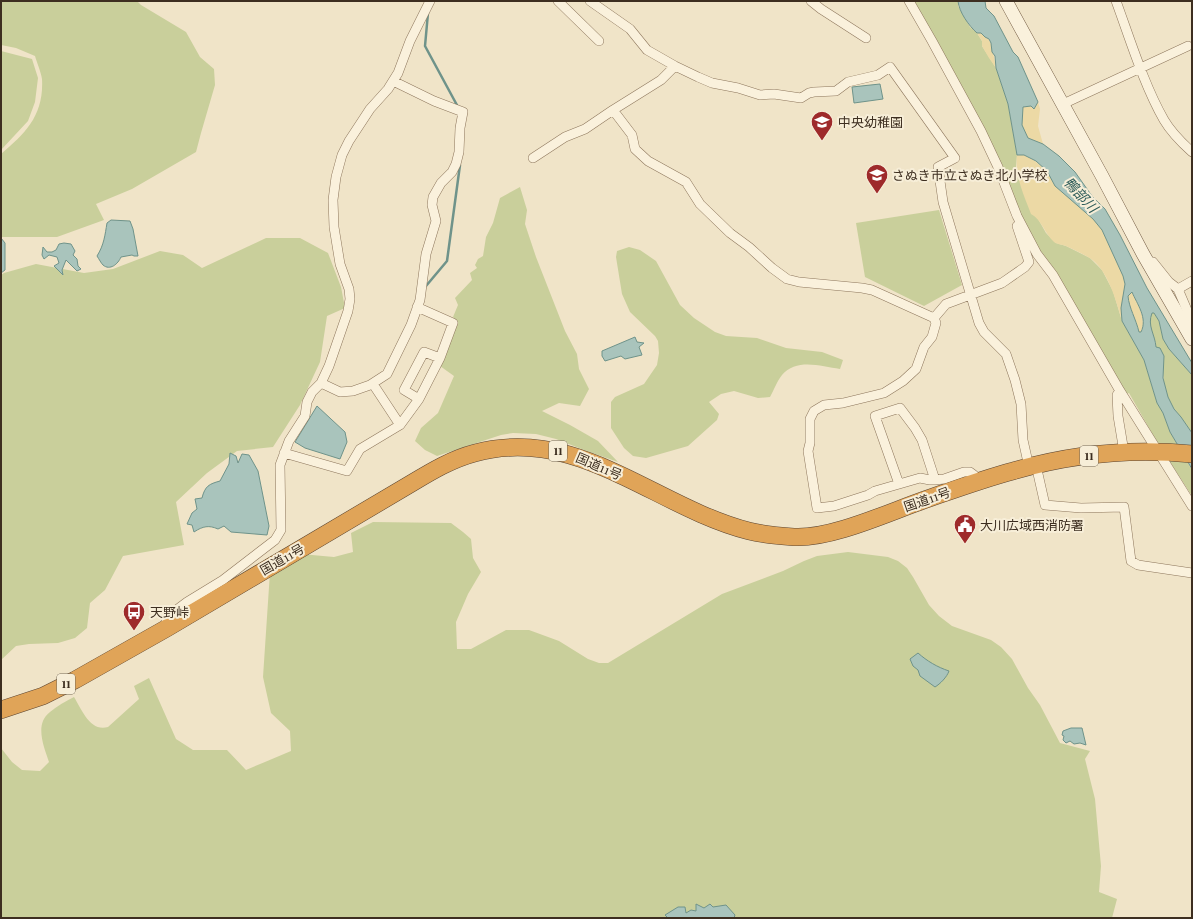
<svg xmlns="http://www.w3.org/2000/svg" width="1193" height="919" viewBox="0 0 1193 919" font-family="'Playfair Display','Noto Sans JP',serif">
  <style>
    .green { fill: #c9cf9b }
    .sand { fill: #ecd9a5 }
    .water { fill: #a9c4bc; stroke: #6f938a; fill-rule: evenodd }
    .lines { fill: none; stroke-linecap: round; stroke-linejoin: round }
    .stream { stroke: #6f938a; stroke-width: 2.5 }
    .street-casing { stroke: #8d765c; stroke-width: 10 }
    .secondary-casing { stroke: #6f573f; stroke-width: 14 }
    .highway-casing { stroke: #5b4430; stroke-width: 18 }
    .street { stroke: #faf1dc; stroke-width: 9 }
    .secondary { stroke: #faf1dc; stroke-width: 13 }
    .highway { stroke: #e0a458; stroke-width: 17 }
    .labels { text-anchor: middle; stroke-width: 4; stroke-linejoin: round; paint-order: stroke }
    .shield { fill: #f7eed8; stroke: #756857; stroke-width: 1 }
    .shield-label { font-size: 12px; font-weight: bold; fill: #3d2e20 }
    .poi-label { font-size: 13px; fill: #3d2e20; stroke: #f7eed8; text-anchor: start }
    .street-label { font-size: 13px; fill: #3d2e20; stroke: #f7eed8 }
    .water-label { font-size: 14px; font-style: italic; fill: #2f5d5a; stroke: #f7eed8 }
  </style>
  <rect width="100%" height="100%" fill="#f0e4c8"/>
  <path class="green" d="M 1,1 L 137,1 L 141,5 L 186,32 L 200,57 L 214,69 L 215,85 L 201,133 L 196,152 L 132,189 L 96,204 L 104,220 L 57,237 L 1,237 L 1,154 C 26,133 44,115 42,79 C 41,72 37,63 35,56 L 16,48 L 1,45 Z
    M 913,1 L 958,1 L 958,6 L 970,27 L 977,33 L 982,41 L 982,46 L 996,68 L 1008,104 L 1017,155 L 1016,167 L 1037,217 L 1046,233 L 1056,243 L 1066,246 L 1090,258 L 1102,270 L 1113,291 L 1122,321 L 1144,360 L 1157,403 L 1163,413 L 1170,432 L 1192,470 L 1192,496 L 1157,442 L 1129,393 L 1126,394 L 1040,254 Z
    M 1,51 L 32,59 L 38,78 L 35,102 L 28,121 L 1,150 Z
    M 520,187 L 527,210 L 525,224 L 536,257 L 565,331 L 577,354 L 579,369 L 589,389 L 580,406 L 559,403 L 542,411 L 570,425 L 598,441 L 618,462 L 584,450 L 556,439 L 536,434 L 513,433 L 501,435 L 437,456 L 425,450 L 415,441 L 421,428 L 438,413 L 454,376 L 440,366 L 458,323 L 453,317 L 458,305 L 455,298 L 472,280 L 470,273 L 477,268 L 475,265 L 478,259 L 483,256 L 486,237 L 493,223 L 500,198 Z
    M 939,210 L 962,285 L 924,306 L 865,277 L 856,223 Z
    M 266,238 L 300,238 L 328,253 L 341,287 L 345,308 L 327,316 L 320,362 L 300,405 L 273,447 L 237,451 L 207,473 L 176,502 L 184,545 L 123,556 L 105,590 L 90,603 L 87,628 L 75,638 L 58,643 L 29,644 L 16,646 L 1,660 L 1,275 L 4,273 L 36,264 L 84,273 L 113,269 L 160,251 L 183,255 L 202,268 Z
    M 629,247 L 640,250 L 656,261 L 680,305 L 694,318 L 715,332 L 726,336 L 757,338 L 786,348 L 822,352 L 843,360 L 840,369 C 821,366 796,358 782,375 C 777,381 774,390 770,397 L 758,398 L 734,391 L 721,394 L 709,402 L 719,414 L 717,420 L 688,446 L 646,458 L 633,456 L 624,448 L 611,428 L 611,402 L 615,397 L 644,384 L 657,365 L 659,353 L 658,341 L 655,336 L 630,312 L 622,294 L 616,257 L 617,251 Z
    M 1152,313 L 1154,313 L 1159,321 L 1163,339 L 1169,349 L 1192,375 L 1192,433 C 1187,425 1181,418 1175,410 C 1163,395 1162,373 1164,356 L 1156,347 L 1155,340 L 1150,328 L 1150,319 Z
    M 373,522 L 451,523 L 463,532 L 471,539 L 473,558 L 481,572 L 468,594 L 456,622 L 457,649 L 471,649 L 506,630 L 529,630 L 559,641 L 588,659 L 599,663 L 608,663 L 722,594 L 783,571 L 804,561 L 817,556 L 848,552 L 888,557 L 898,561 L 907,568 L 913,577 L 929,605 L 939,616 L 952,626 L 991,640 L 1001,647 L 1012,659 L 1028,688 L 1040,705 L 1060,743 L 1090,751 L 1085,759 L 1095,799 L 1101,866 L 1099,892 L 1117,899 L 1112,918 L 1,918 L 1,748 L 12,762 L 22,770 L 40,771 L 49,762 C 44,747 34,724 50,712 C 57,706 66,701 74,697 C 82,710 90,732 108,727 L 139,699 L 134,686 L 149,678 L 176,739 L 193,750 L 227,750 L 246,770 L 291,751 L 290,731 L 271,713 L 263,677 L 270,572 L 301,554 L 334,557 L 353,552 L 351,533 Z"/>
  <path class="sand" d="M 980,32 C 983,35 986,36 988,39 C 992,42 995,63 996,68 L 989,58 L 982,46 L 982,41 L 977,33 Z
    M 1038,102 L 1040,109 L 1038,126 L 1043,144 L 1028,138 L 1022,125 L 1023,107 L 1031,106 L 1034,108 Z
    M 1017,155 L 1024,155 L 1035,161 L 1047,171 L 1055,186 L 1094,219 L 1102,230 L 1123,276 L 1125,284 L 1121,308 L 1122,321 C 1116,301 1108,268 1088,257 C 1081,253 1073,249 1066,246 C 1062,244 1058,245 1054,242 C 1045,234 1042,220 1031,214 C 1023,193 1015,177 1017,155 Z
    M 1132,292 C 1137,304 1147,318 1141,332 L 1139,332 C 1136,319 1129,308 1128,295 Z"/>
  <path class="water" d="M 958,1 L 985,1 L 986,8 L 994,16 L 1013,52 L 1018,57 L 1038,102 L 1034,109 L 1031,106 L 1023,107 L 1022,125 L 1028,138 L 1043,144 L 1059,156 L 1075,172 L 1092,196 L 1105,209 L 1120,235 L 1147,288 L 1192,363 L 1192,375 L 1169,349 L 1163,339 L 1159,321 L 1154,313 L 1152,313 C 1147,326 1155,334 1156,347 L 1160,348 L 1164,356 L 1163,378 L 1168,397 L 1174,409 L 1181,417 L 1192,433 L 1192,469 L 1170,432 L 1163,413 L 1157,403 L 1144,360 L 1122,321 L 1121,308 L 1125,284 L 1123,276 L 1102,230 L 1093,219 L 1055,186 L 1047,171 L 1036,161 L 1024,155 L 1017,155 L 1008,104 L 996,68 L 995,56 L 992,52 L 991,43 L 989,39 L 985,37 L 981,33 L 977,33 C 969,26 959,12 958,1 ZM 1132,292 C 1137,304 1148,318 1141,332 L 1139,332 C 1136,319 1129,308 1128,296 Z
    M 880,84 L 883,99 L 854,103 L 852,87 Z
    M 111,220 L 130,221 L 133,229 L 138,256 L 134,256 L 132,255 L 121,257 C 118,264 110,271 103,265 C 101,263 99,259 97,256 C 104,245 105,235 107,223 Z
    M 1,238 L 5,243 L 5,270 L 1,273 Z
    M 64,243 L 71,244 L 75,251 L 73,255 L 77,259 L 78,266 L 81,269 L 77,271 L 66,260 L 62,270 L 63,275 L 54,266 L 59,263 L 57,257 L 49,255 L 44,259 L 42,255 L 43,247 L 47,252 L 52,252 L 56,250 L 59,244 Z
    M 635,337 L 637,342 L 644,343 L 639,347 L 642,355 L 625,359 L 621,356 L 605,361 L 602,356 L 602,351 Z
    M 317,406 L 345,432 L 347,442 L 340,459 L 305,448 L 295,442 Z
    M 230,453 L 236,456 L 238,463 L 242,454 L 249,455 L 258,471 L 269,526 L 267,535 L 231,532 L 224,526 L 218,529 C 209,525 203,526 194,532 L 192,525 L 187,524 L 192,513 L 197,509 L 195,499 L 202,498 C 205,486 209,484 220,481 L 229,464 Z
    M 918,653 C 927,661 937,667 949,671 C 947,677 940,684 935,687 L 920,676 L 918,670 L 913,666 L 910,659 Z
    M 1071,728 L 1082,728 L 1086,745 L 1080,743 L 1074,744 L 1070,741 L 1066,743 L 1063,740 L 1064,736 L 1062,735 L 1063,731 Z
    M 696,904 L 704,908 L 710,904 L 713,907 L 726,905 L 735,915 L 734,918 L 668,918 L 665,915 L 678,907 L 685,907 L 686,913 L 691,910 L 696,911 Z"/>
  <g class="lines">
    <path class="stream" d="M 428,13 L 425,46 L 458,107
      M 426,286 L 447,261 L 460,165"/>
    <g class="street-casing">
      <path id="street" d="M 558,1 L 599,41
        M 590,1 L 630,29 L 647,50 L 675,66 L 698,77 L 712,83 L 738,88 L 760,95 L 774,94 L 801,98 L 809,93 L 814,92 L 836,91 L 848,82 L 878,75 L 890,67 L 955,158 L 938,167 L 943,202 L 979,323 L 984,332 L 1006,354 L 1015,380 L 1021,404 L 1023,440 L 1029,467
        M 811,1 L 821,9 L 866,38
        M 909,1 L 932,41 L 981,131 L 998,167 L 1017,216 L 1037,254 L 1053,275 L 1120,391 L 1192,506
        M 1116,1 C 1130,39 1144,85 1164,120 C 1171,132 1182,143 1192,152
        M 1063,104 L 1188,46
        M 613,110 L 632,135 L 635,149 L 648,161 L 686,182 L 700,204 L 730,233 L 749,247 L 772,268 L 787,279 L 799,282 L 862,288 L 872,290 L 934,318 L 936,323 L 932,337 L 924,347 L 916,369 L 903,381 L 884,393 L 843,403 L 824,405 L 814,411 L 810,419 L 810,443 L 808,451 L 817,508 L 834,506 L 868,495 L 875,491 L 920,478 L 930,480 L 935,480 L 944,479 L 964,472 L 970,472 L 974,475 L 978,482
        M 533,158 L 565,137 L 585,129 L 613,110 L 661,80 L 675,66
        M 1153,262 L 1169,282 L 1178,289 L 1192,322
        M 1178,289 L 1192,281
        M 934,318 L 946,304 L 1002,283 L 1025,267 L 1029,262 L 1017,226
        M 321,383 L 340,392 L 353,391 L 370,385 L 387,374 L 411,325 L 420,300 L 426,254 L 436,221 L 432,205 L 433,197 L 441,183 L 452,172 L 456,164 L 459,152 L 460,128 L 463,112 L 434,101 L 393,81
        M 373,384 L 400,425
        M 1120,391 L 1117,395 L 1118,416 L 1124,452
        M 419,399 L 404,390 L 424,352 L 440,358
        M 284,453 L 347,471 L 360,449 L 400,425 L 419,399 L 440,358 L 453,323 L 417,307
        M 1036,465 L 1045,505 L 1081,508 L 1124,507 L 1131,561 L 1138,565 L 1192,573
        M 899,484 L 875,416 L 900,408 L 915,428 L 922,440 L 935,480
        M 167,628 L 166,622 L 167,618 L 171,614 L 187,602 L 223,580 L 275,540 L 281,530 L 280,465 L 289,441 L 305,416 L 307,402 L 312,392 L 321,383 L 329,366 L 348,311 L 350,299 L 349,289 L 340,264 L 334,227 L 333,200 L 336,177 L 342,155 L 349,141 L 370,109 L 388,89 L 398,73 L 410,41 L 430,1"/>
    </g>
    <g class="secondary-casing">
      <path id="secondary" d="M 1006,1 L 1102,176 L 1143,254 L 1192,339"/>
    </g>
    <g class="highway-casing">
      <path id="highway" d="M 1,710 L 43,696 L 75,680 L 167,628 L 412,483 C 432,471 452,459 475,453 C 578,425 655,507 749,531 C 764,535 779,536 794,537 C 831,539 887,513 924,500 C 953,490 983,479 1013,471 C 1071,454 1132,448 1192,454"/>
    </g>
    <use href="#street" class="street"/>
    <use href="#secondary" class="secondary"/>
    <use href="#highway" class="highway"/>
  </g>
  <defs>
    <g id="school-pin" transform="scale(1.15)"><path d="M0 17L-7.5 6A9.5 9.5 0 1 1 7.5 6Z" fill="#9e2a2b" stroke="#f7eed8"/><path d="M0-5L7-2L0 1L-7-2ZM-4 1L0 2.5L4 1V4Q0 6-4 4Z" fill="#fff"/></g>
    <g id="civic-pin" transform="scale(1.15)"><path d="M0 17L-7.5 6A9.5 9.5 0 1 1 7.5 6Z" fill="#9e2a2b" stroke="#f7eed8"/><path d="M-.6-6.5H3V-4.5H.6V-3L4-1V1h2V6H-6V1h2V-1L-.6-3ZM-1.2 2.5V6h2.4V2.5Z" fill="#fff"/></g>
    <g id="bus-pin" transform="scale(1.15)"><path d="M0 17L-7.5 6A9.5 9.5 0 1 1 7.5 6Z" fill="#9e2a2b" stroke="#f7eed8"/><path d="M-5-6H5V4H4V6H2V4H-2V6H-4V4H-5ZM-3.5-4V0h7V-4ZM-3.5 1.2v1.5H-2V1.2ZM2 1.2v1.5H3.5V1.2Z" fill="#fff"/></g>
  </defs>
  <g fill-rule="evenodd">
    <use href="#school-pin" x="822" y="122"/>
    <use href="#school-pin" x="877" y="175"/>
    <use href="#civic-pin" x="965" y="525"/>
    <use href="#bus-pin" x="134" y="612"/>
  </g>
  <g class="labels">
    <g class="shield">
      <rect x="549" y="441" width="18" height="20" rx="3"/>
      <rect x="1080" y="446" width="18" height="20" rx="3"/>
      <rect x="57" y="674" width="18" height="20" rx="3"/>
    </g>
    <g class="shield-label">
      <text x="558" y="455">11</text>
      <text x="1089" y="460">11</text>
      <text x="66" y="688">11</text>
    </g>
    <g class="poi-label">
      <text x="838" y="127">中央幼稚園</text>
      <text x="892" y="180">さぬき市立さぬき北小学校</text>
      <text x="980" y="530">大川広域西消防署</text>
      <text x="150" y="617">天野峠</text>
    </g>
    <g class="street-label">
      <text transform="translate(599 466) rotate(23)" y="5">国道11号</text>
      <text transform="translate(927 499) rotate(-19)" y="5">国道11号</text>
      <text transform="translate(282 559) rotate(-30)" y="5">国道11号</text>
    </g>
    <g class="water-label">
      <text transform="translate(1081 195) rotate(47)" y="5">鴨部川</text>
    </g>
  </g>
  <rect width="1193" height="919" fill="none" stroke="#3d2e20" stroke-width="4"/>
</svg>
